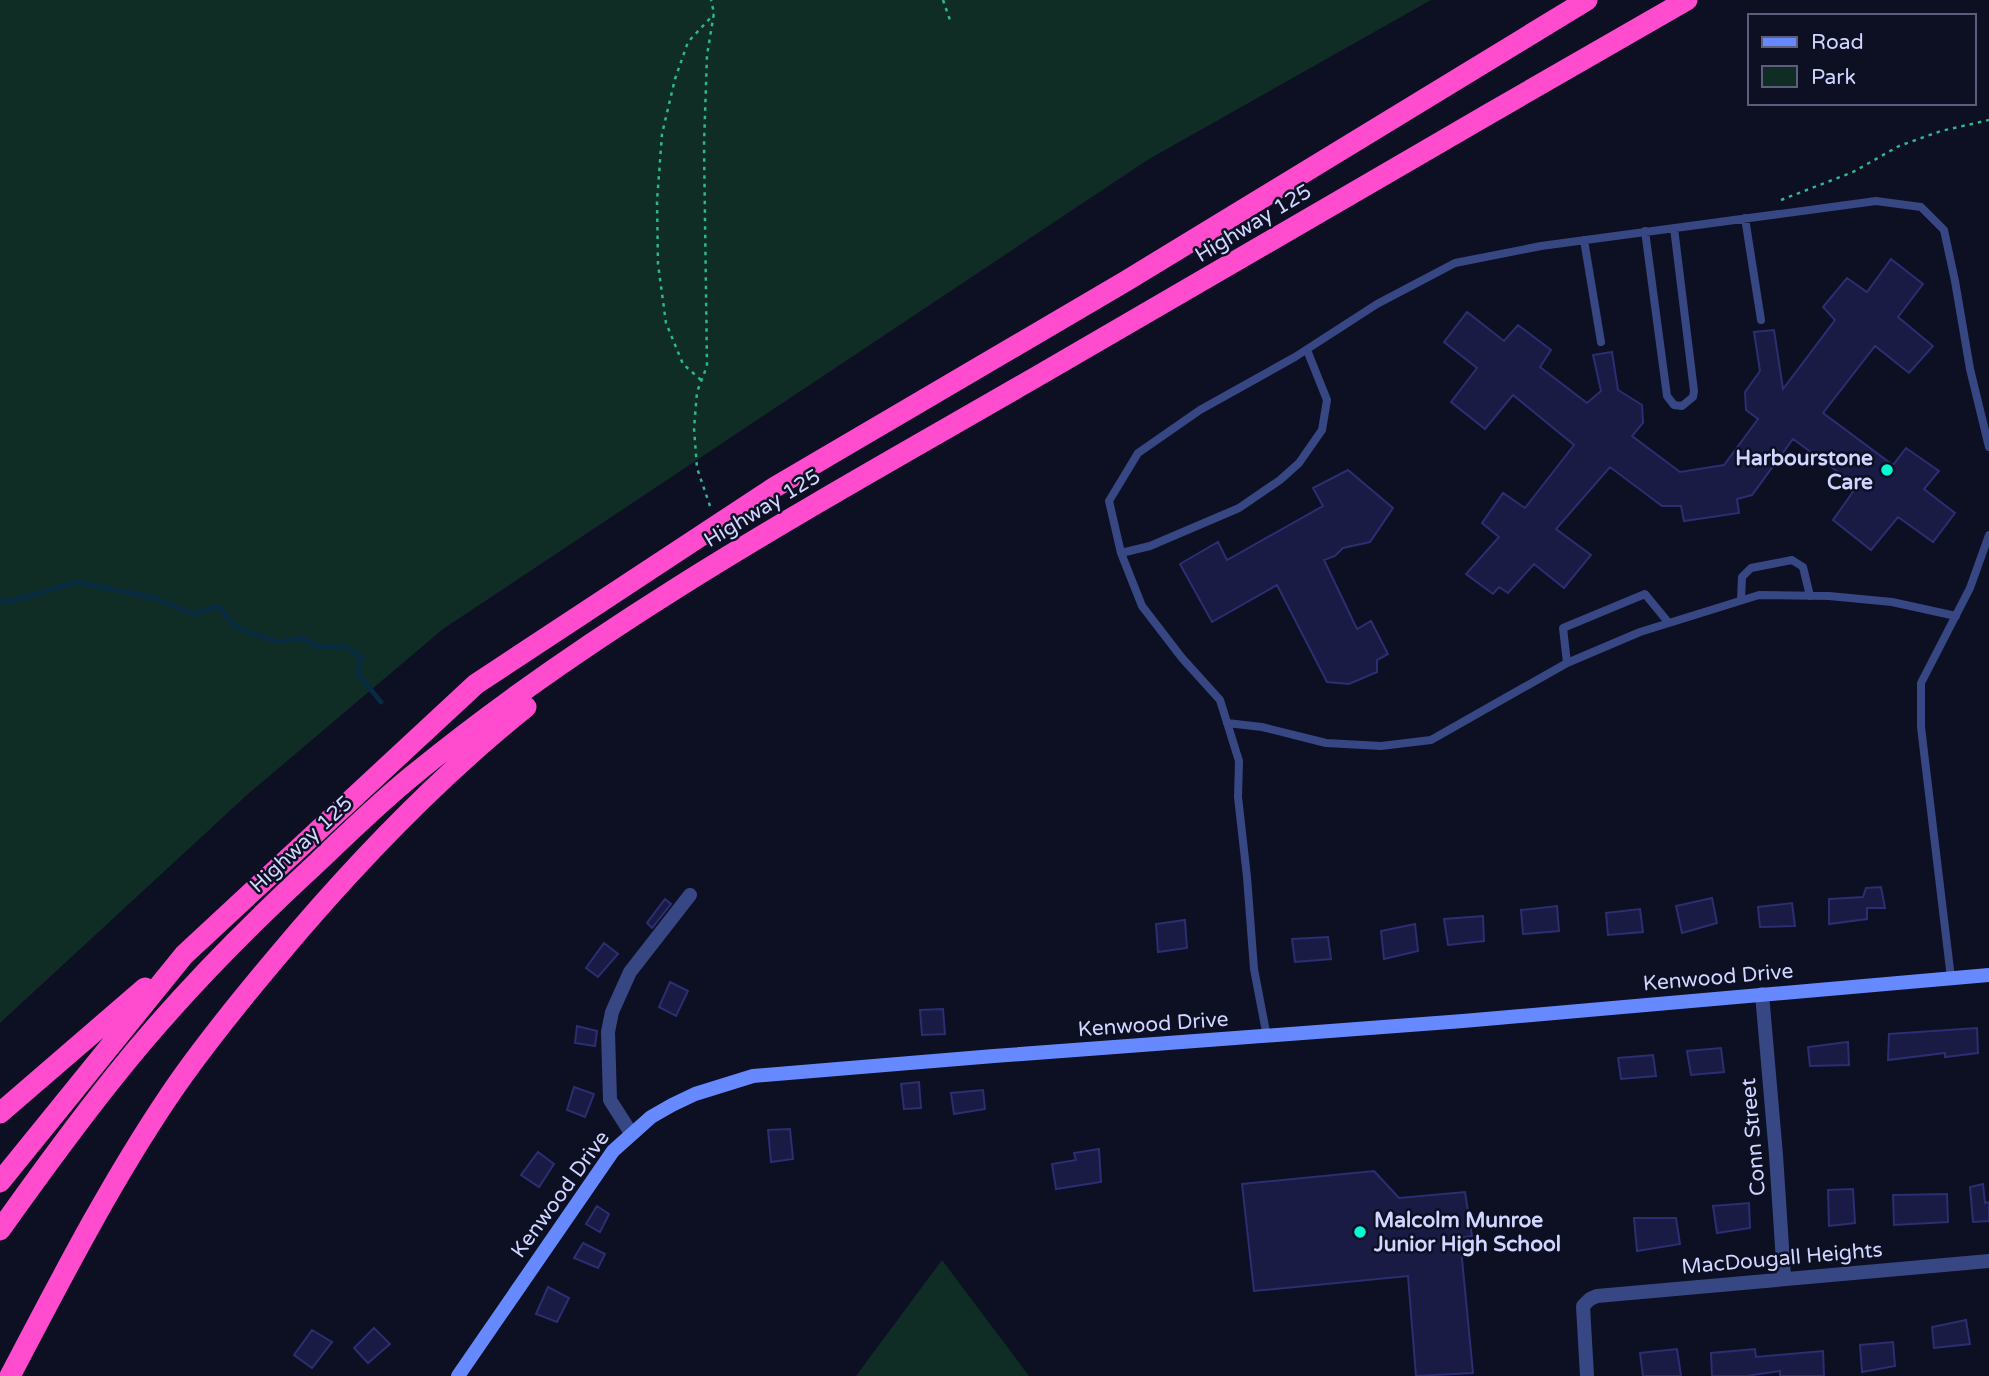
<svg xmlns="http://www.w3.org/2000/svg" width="1989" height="1376" viewBox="0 0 1989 1376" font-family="'Varela Round',sans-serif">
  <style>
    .green { fill: #102d25 }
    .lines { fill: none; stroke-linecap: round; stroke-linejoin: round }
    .stream { stroke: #082b41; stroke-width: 5 }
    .building { fill: #191b44; stroke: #2b2e71; stroke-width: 2 }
    .path { stroke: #2cb78c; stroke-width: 2.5; stroke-dasharray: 3.5 5; stroke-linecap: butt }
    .lane { stroke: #374783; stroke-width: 8 }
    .street { stroke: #374783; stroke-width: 14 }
    .secondary { stroke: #6789ff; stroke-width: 14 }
    .highway { stroke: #ff4bce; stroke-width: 21 }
    .poi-dot { fill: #00fbd5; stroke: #0d0f23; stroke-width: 2.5 }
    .labels { text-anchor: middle; stroke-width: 5; stroke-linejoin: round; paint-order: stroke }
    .street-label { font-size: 21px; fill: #d0d6ff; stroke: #0d0f23 }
    .poi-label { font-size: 21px; font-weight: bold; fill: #d0d6ff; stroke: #0d0f23; text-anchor: end }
  </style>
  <rect width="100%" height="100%" fill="#0d0f23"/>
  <path class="green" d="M 0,0 L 1431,0 L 1149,159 L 443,629 L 248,794 L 0,1023 Z
    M 942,1260 L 1029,1376 L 856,1376 Z"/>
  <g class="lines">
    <path class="stream" d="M 0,602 L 15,600 L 77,582 L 151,597 L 194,614 L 218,606 L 236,627 L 277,642 L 302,638 L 319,647 L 346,647 L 361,657 L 358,674 L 381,702"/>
  </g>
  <path class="building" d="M 1891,259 L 1923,284 L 1898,317 L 1933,346 L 1909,373 L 1875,346 L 1823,413 L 1893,465 L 1906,448 L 1939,471 L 1924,489 L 1955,513 L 1933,542 L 1898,517 L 1871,550 L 1833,520 L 1857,486 L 1793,439 L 1752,495 L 1737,499 L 1739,513 L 1684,521 L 1681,506 L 1662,506 L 1610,467 L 1556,529 L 1591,555 L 1564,588 L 1534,564 L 1508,593 L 1499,587 L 1493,594 L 1466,574 L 1499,537 L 1482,523 L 1503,493 L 1525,508 L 1574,445 L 1513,395 L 1485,429 L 1451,402 L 1477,368 L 1444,342 L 1467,312 L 1504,341 L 1518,325 L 1551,350 L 1540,367 L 1587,403 L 1601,391 L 1593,355 L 1612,352 L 1618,390 L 1642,405 L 1643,423 L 1632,436 L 1680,472 L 1724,465 L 1758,419 L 1746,410 L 1745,392 L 1760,371 L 1754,332 L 1774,330 L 1783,389 L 1835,320 L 1823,307 L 1847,278 L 1867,292 Z
    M 1348,470 L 1393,508 L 1370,542 L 1343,548 L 1335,556 L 1324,560 L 1357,629 L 1371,621 L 1388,654 L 1377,660 L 1377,672 L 1349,684 L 1327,682 L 1277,585 L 1212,622 L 1180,564 L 1218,542 L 1227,560 L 1323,506 L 1313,488 Z
    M 1881,887 L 1885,908 L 1867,908 L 1867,919 L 1829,924 L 1829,899 L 1863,897 L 1866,888 Z
    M 1712,898 L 1717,923 L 1682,933 L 1676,906 Z
    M 665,899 L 671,904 L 652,928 L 647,923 Z
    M 1792,903 L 1795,926 L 1760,927 L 1758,907 Z
    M 1557,906 L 1559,931 L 1523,934 L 1521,910 Z
    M 1640,909 L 1643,932 L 1608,935 L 1606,913 Z
    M 1483,916 L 1484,941 L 1448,945 L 1444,919 Z
    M 1185,920 L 1187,948 L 1158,952 L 1156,924 Z
    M 1415,924 L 1418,951 L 1384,959 L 1381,931 Z
    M 1328,937 L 1331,959 L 1295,962 L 1292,939 Z
    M 604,943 L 618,954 L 598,977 L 586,968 Z
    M 670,982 L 688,991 L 676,1016 L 659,1007 Z
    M 943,1009 L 945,1034 L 922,1035 L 920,1010 Z
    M 577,1026 L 597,1031 L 595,1046 L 575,1043 Z
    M 1977,1028 L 1978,1053 L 1945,1057 L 1945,1053 L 1888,1060 L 1889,1034 Z
    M 1848,1042 L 1849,1065 L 1810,1066 L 1808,1047 Z
    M 1721,1048 L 1724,1072 L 1691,1075 L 1687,1051 Z
    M 1653,1055 L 1656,1076 L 1621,1079 L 1618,1058 Z
    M 919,1082 L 921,1108 L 904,1109 L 901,1084 Z
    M 574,1087 L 594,1094 L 585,1117 L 567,1110 Z
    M 983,1090 L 985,1109 L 954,1114 L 951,1093 Z
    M 790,1129 L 793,1159 L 771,1162 L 768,1130 Z
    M 1099,1149 L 1101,1182 L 1056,1189 L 1052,1164 L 1076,1160 L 1074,1153 Z
    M 538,1152 L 554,1164 L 539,1187 L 521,1175 Z
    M 1374,1171 L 1399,1198 L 1465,1192 L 1472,1236 L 1460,1238 L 1473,1373 L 1416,1376 L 1408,1276 L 1254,1291 L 1242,1184 Z
    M 1983,1184 L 1985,1203 L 1989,1202 L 1989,1221 L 1973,1222 L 1970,1187 Z
    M 1853,1189 L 1855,1223 L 1829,1226 L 1828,1190 Z
    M 1947,1194 L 1948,1222 L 1894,1225 L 1893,1195 Z
    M 1749,1203 L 1750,1228 L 1717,1233 L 1713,1206 Z
    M 597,1206 L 609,1214 L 600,1232 L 586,1224 Z
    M 1634,1218 L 1676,1218 L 1680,1244 L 1637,1251 Z
    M 583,1243 L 605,1254 L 598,1268 L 574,1258 Z
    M 548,1287 L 569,1298 L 557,1322 L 536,1314 Z
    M 1966,1320 L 1970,1344 L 1934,1348 L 1932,1327 Z
    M 374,1328 L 390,1344 L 368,1363 L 354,1348 Z
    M 312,1330 L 332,1342 L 312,1368 L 294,1355 Z
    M 1893,1342 L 1895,1366 L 1862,1372 L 1860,1345 Z
    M 1677,1349 L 1681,1376 L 1643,1376 L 1640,1353 Z
    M 1755,1349 L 1756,1357 L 1823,1351 L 1824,1376 L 1780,1376 L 1780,1371 L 1746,1376 L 1712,1376 L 1711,1353 Z"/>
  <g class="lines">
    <path class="path" d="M 943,0 L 951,23
      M 1781,200 L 1853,172 L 1899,146 L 1941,131 L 1989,120
      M 701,380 L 683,364 L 666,323 L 658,264 L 657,201 L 662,134 L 675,79 L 688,42 L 714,14
      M 710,506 L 697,468 L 694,428 L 697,392 L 707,366 L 704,145 L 707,55 L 714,13 L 711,0"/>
    <path class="lane" d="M 1745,218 L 1761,320
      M 1645,231 L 1667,396 L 1674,405 L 1682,406 L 1693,397 L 1694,391 L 1674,228
      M 1584,240 L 1601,342
      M 1121,553 L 1150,546 L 1239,508 L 1280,480 L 1299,463 L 1322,430 L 1327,400 L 1307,350
      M 1741,600 L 1742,577 L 1751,568 L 1792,560 L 1803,567 L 1810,596
      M 1567,663 L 1563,628 L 1645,594 L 1668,622
      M 1227,723 L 1262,727 L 1326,743 L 1381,746 L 1431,740 L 1567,663 L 1640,632 L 1759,595 L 1829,596 L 1892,602 L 1956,616
      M 1951,978 L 1921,727 L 1921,683 L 1970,588 L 1989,535
      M 1267,1037 L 1254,969 L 1247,877 L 1238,797 L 1239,761 L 1220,700 L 1182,658 L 1142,606 L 1121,553 L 1109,501 L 1138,453 L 1200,410 L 1295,357 L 1377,304 L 1455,263 L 1541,246 L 1876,201 L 1921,207 L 1944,230 L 1955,281 L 1970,369 L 1989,447"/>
    <path class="street" d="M 1762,994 L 1776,1155 L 1784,1277
      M 631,1133 L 610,1100 L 608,1032 L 612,1012 L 630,972 L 690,895
      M 1587,1376 L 1583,1306 L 1590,1299 L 1597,1296 L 1989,1261"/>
    <path class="secondary" d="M 458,1376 L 613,1151 L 651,1117 L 672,1105 L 695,1094 L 753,1076 L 994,1056 L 1463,1021 L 1989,975"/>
    <path class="highway" d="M 0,1113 L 145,988
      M 0,1182 L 184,955 L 476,684 L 775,487 L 1126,281 L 1587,0
      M 0,1230 C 37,1178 74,1127 114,1077 C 175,1000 245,929 318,862 C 348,833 379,803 412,776 C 603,619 823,500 1036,377 C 1253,252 1469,124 1687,0
      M 10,1376 C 60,1281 109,1185 169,1096 C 202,1047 239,1002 276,958 C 352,867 434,781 526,707"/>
  </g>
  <g class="poi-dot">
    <circle cx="1887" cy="470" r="7"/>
    <circle cx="1360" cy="1232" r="7"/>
  </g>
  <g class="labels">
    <g class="street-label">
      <text transform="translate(1253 223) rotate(-31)" y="7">Highway 125</text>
      <text transform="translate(762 508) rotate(-31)" y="7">Highway 125</text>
      <text transform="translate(301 844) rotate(-43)" y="7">Highway 125</text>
      <text transform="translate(1718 977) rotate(-5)" y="7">Kenwood Drive</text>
      <text transform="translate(1153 1024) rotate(-4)" y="7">Kenwood Drive</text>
      <text transform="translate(1753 1137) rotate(-95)" y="7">Conn Street</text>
      <text transform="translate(560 1194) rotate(-54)" y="7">Kenwood Drive</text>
      <text transform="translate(1782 1258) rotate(-5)" y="7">MacDougall Heights</text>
    </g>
    <g class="poi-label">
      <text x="1873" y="465">Harbourstone<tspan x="1873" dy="24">Care</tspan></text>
      <text x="1374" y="1227" text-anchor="start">Malcolm Munroe<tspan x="1374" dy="24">Junior High School</tspan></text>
    </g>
  </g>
  <rect x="1748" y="14" width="228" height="91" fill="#0d0f23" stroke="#5b5f7b" stroke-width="2"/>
  <rect x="1762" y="37" width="35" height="10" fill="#6789ff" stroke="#5b5f7b" stroke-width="2"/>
  <text x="1811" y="49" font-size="21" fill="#d0d6ff">Road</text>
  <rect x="1762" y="66" width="35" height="21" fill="#102d25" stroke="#5b5f7b" stroke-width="2"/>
  <text x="1811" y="84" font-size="21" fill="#d0d6ff">Park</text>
</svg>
